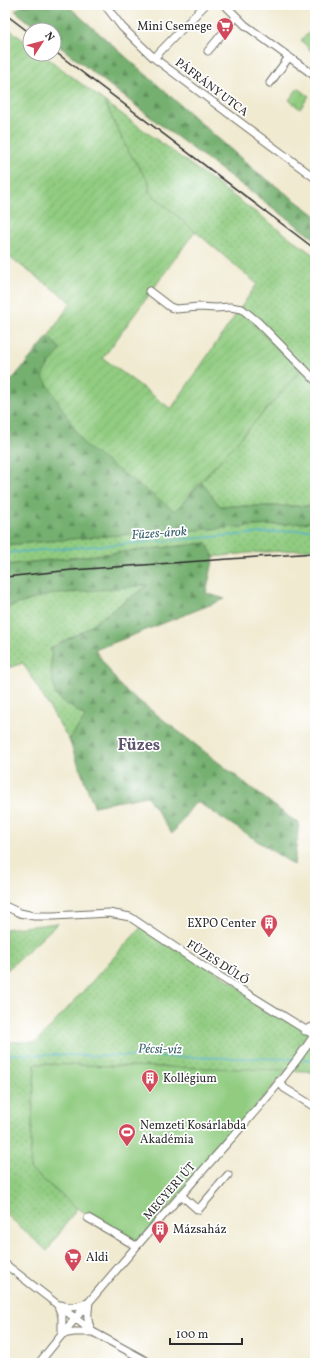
<svg xmlns="http://www.w3.org/2000/svg" width="320" height="1368" viewBox="0 0 320 1368" font-family="Vollkorn,serif">
  <style>
    .grass { fill: url(#grass-dots); stroke: #5e7c56 }
    .forest { fill: url(#forest-firs); stroke: #506e4d }
    .park { fill: url(#park-crowns); stroke: #5e7c56 }
    .garden { fill: url(#garden-furrows); stroke: #5e7c56 }
    .pitch { fill: #91cc81; stroke: #5e7c56 }
    .lines { fill: none; stroke-linecap: round; stroke-linejoin: round }
    .stream { stroke: #49b0c8; stroke-width: 1.5 }
    .minor-casing { stroke: #706e65; stroke-width: 9 }
    .minor { stroke: #fff; stroke-width: 7 }
    .rail { stroke: #2b2b2b; stroke-width: 1.5 }
    .labels { text-anchor: middle; stroke-width: 3.5; stroke-linejoin: round; paint-order: stroke }
    .poi-label { font-size: 12px; fill: #2b2b2b; stroke: #fff; text-anchor: start }
    .street-label { font-size: 12px; fill: #2b2b2b; stroke: #fff }
    .water-label { font-size: 13px; font-style: italic; fill: #37606a; stroke: #fff }
    .district-label { font-size: 16px; font-weight: bold; fill: #5d556c; stroke: #fff }
  </style>
  <defs>
    <pattern id="grass-dots" width="8" height="8" patternUnits="userSpaceOnUse"><rect width="8" height="8" fill="#91cc81"/><path d="M2 2h.1M6 6h.1" fill="none" stroke="#7daf70" stroke-width="1.8" stroke-linecap="round"/></pattern>
    <pattern id="forest-firs" width="22" height="20" patternUnits="userSpaceOnUse"><rect width="22" height="20" fill="#74b06f"/><path d="M5 1l3.5 6h-7zM16 11l3.5 6h-7z" fill="#5f8f5b"/></pattern>
    <pattern id="park-crowns" width="20" height="18" patternUnits="userSpaceOnUse"><rect width="20" height="18" fill="#91cc81"/><path d="M2 6a3 3 0 1 1 6 0M12 15a3 3 0 1 1 6 0" fill="none" stroke="#7daf70"/></pattern>
    <pattern id="garden-furrows" width="10" height="10" patternUnits="userSpaceOnUse"><rect width="10" height="10" fill="#91cc81"/><path d="M-1 1l2-2M0 10L10 0M9 11l2-2" fill="none" stroke="#7daf70"/></pattern>
  </defs>
  <rect width="100%" height="100%" fill="#fff"/>
  <filter id="ink" filterUnits="userSpaceOnUse"><feTurbulence type="fractalNoise" baseFrequency=".025" numOctaves="2"/><feDisplacementMap in="SourceGraphic" scale="8" xChannelSelector="R" yChannelSelector="G"/><feConvolveMatrix kernelMatrix="1 2 1 2 8 2 1 2 1" color-interpolation-filters="sRGB"/></filter>
  <filter id="wash" filterUnits="userSpaceOnUse"><feTurbulence type="fractalNoise" baseFrequency=".012" numOctaves="4" result="noise"/><feDisplacementMap in="SourceGraphic" scale="16" xChannelSelector="R" yChannelSelector="G"/><feGaussianBlur stdDeviation="0.9" result="paint"/><feColorMatrix in="noise" values="0 0 0 0 0 0 0 0 0 0 0 0 0 0 0 0 0 1.4 0 .05"/><feComposite in="paint" operator="in"/></filter>
  <g filter="url(#wash)">
    <rect width="100%" height="100%" fill="#f0ead0"/>
    <path class="grass" d="M 104,101 L 315,256 L 315,506 L 220,506 L 201,482 L 300,371 L 239,310 L 257,284 L 149,192 L 149,182 L 128,151 Z
      M 315,522 L 315,549 L 248,553 L 214,557 L 206,543 L 5,565 L 5,545 L 105,536 Z
      M 149,584 L 83,631 L 51,648 L 56,696 L 86,717 L 69,740 L 23,663 L 5,669 L 5,608 L 48,595 Z
      M 58,923 L 5,972 L 5,929 Z
      M 143,925 L 315,1035 L 315,1074 L 308,1071 L 35,1064 L 30,1169 L 77,1208 L 47,1251 L 5,1213 L 5,1042 L 37,1042 Z"/>
    <path class="forest" d="M 22,5 L 67,5 L 253,169 L 315,215 L 315,239 L 158,123 L 54,42 L 54,30 L 39,30 L 15,11 Z
      M 48,337 L 61,349 L 175,511 L 201,482 L 220,506 L 315,506 L 315,522 L 105,536 L 5,545 L 5,388 Z
      M 206,543 L 214,557 L 206,593 L 225,599 L 95,650 L 121,687 L 289,817 L 299,823 L 294,865 L 196,801 L 172,834 L 147,796 L 94,806 L 69,740 L 85,717 L 56,696 L 51,673 L 51,648 L 83,631 L 148,585 L 48,595 L 5,608 L 5,565 Z"/>
    <path class="park" d="M 298,88 L 309,96 L 300,109 L 289,100 Z"/>
    <path class="garden" d="M 5,26 L 30,45 L 30,54 L 42,54 L 104,101 L 128,151 L 149,182 L 149,192 L 195,231 L 103,358 L 171,409 L 239,310 L 300,371 L 175,511 L 85,446 L 42,375 L 61,349 L 48,337 L 71,302 L 5,254 L 5,201 L 7,197 L 5,195 Z"/>
    <path class="pitch" d="M 315,27 L 315,47 L 311,51 L 301,40 Z
      M 35,1064 L 287,1070 L 138,1243 L 77,1208 L 30,1169 Z"/>
    <g class="lines">
      <path class="stream" d="M 5,553 L 315,529
        M 5,1054 L 295,1059
        M 301,1059 L 315,1060"/>
    </g>
  </g>
  <g filter="url(#ink)">
    <g class="lines">
      <g class="minor-casing">
        <path id="minor" d="M 105,5 L 122,27 L 154,58 L 315,178
          M 225,5 L 245,25 L 315,76
          M 208,51 L 236,17
          M 154,58 L 205,5
          M 270,83 L 289,57
          M 149,291 L 170,307 L 176,309 L 199,307 L 216,308 L 230,307 L 242,309 L 258,322 L 315,380
          M 5,906 L 20,913 L 34,916 L 53,916 L 109,913 L 130,917 L 203,966 L 314,1035
          M 305,1031 L 305,1030 L 315,1026
          M 279,1081 L 284,1088 L 313,1106
          M 181,1195 L 198,1210 L 228,1175
          M 88,1218 L 136,1246
          M 5,1264 L 93,1332 L 150,1363
          M 61,1305 C 71,1309 80,1306 89,1302 C 88,1312 86,1320 91,1329
          M 58,1306 L 62,1316 L 62,1334
          M 62,1334 L 74,1332 L 93,1332
          M 39,1363 C 90,1299 144,1237 198,1176 C 238,1130 282,1084 315,1034"/>
      </g>
      <use href="#minor" class="minor"/>
      <path class="rail" d="M 5,14 L 30,33
        M 54,51 L 315,249
        M 5,577 L 72,570 L 315,553"/>
    </g>
  </g>
  <defs>
    <g id="supermarket-pin" transform="scale(0.9)"><path d="M0 17L-7.5 6A9.5 9.5 0 1 1 7.5 6Z" fill="#d1495b" stroke="#fff"/><path d="M-6-5.5h2.5l.6 2H6L4.5 2H-2.5L-4.4-4H-6ZM-1.5 3.2a1.3 1.3 0 1 0 .1 0ZM3 3.2a1.3 1.3 0 1 0 .1 0Z" fill="#fff"/></g>
    <g id="building-pin" transform="scale(0.9)"><path d="M0 17L-7.5 6A9.5 9.5 0 1 1 7.5 6Z" fill="#d1495b" stroke="#fff"/><path d="M-4-6H4V6H1V3H-1V6H-4ZM-2.5-4.3h1.7v1.8h-1.7ZM.8-4.3h1.7v1.8H.8ZM-2.5-1h1.7V.8h-1.7ZM.8-1h1.7V.8H.8Z" fill="#fff"/></g>
    <g id="stadium-pin" transform="scale(0.9)"><path d="M0 17L-7.5 6A9.5 9.5 0 1 1 7.5 6Z" fill="#d1495b" stroke="#fff"/><path d="M0-5a6.5 5 0 1 0 0 10a6.5 5 0 1 0 0-10ZM-3.5-1.8h7v3.6h-7Z" fill="#fff"/></g>
  </defs>
  <g fill-rule="evenodd">
    <use href="#supermarket-pin" x="225" y="26"/>
    <use href="#building-pin" x="269" y="923"/>
    <use href="#building-pin" x="150" y="1078"/>
    <use href="#stadium-pin" x="127" y="1132"/>
    <use href="#building-pin" x="160" y="1229"/>
    <use href="#supermarket-pin" x="73" y="1257"/>
  </g>
  <g class="labels">
    <g class="poi-label">
      <text x="212" y="30" text-anchor="end">Mini Csemege</text>
      <text x="256" y="927" text-anchor="end">EXPO Center</text>
      <text x="163" y="1082">Kollégium</text>
      <text x="140" y="1129">Nemzeti Kosárlabda<tspan x="140" dy="14">Akadémia</tspan></text>
      <text x="173" y="1233">Mázsaház</text>
      <text x="86" y="1261">Aldi</text>
    </g>
    <g class="street-label">
      <text transform="translate(212 87) rotate(37)" y="4">PÁFRÁNY UTCA</text>
      <text transform="translate(218 962) rotate(33)" y="4">FÜZES DŰLŐ</text>
      <text transform="translate(169 1191) rotate(-49)" y="4">MEGYERI ÚT</text>
    </g>
    <g class="water-label">
      <text transform="translate(159 532) rotate(-4)" y="5">Füzes-árok</text>
      <text transform="translate(160 1048) rotate(1)" y="5">Pécsi-víz</text>
    </g>
    <g class="district-label">
      <text x="139" y="750">Füzes</text>
    </g>
  </g>
  <rect width="320" height="1368" fill="none" stroke="#fff" stroke-width="20"/>
  <g transform="translate(42 42) rotate(54)"><circle r="19" fill="#ffffff" stroke="#aaaaaa"/>
  <path d="M0-3L7 15L0 10L-7 15Z" fill="#d1495b"/>
  <text y="-6" font-size="11" font-weight="bold" text-anchor="middle" fill="#2b2b2b">N</text>
  </g>
  <path d="M170 1338v6h72v-6" fill="none" stroke="#2b2b2b" stroke-width="2"/>
  <text x="176" y="1338" font-size="12" fill="#2b2b2b" stroke="#ffffff" stroke-width="3" paint-order="stroke">100 m</text>
</svg>
